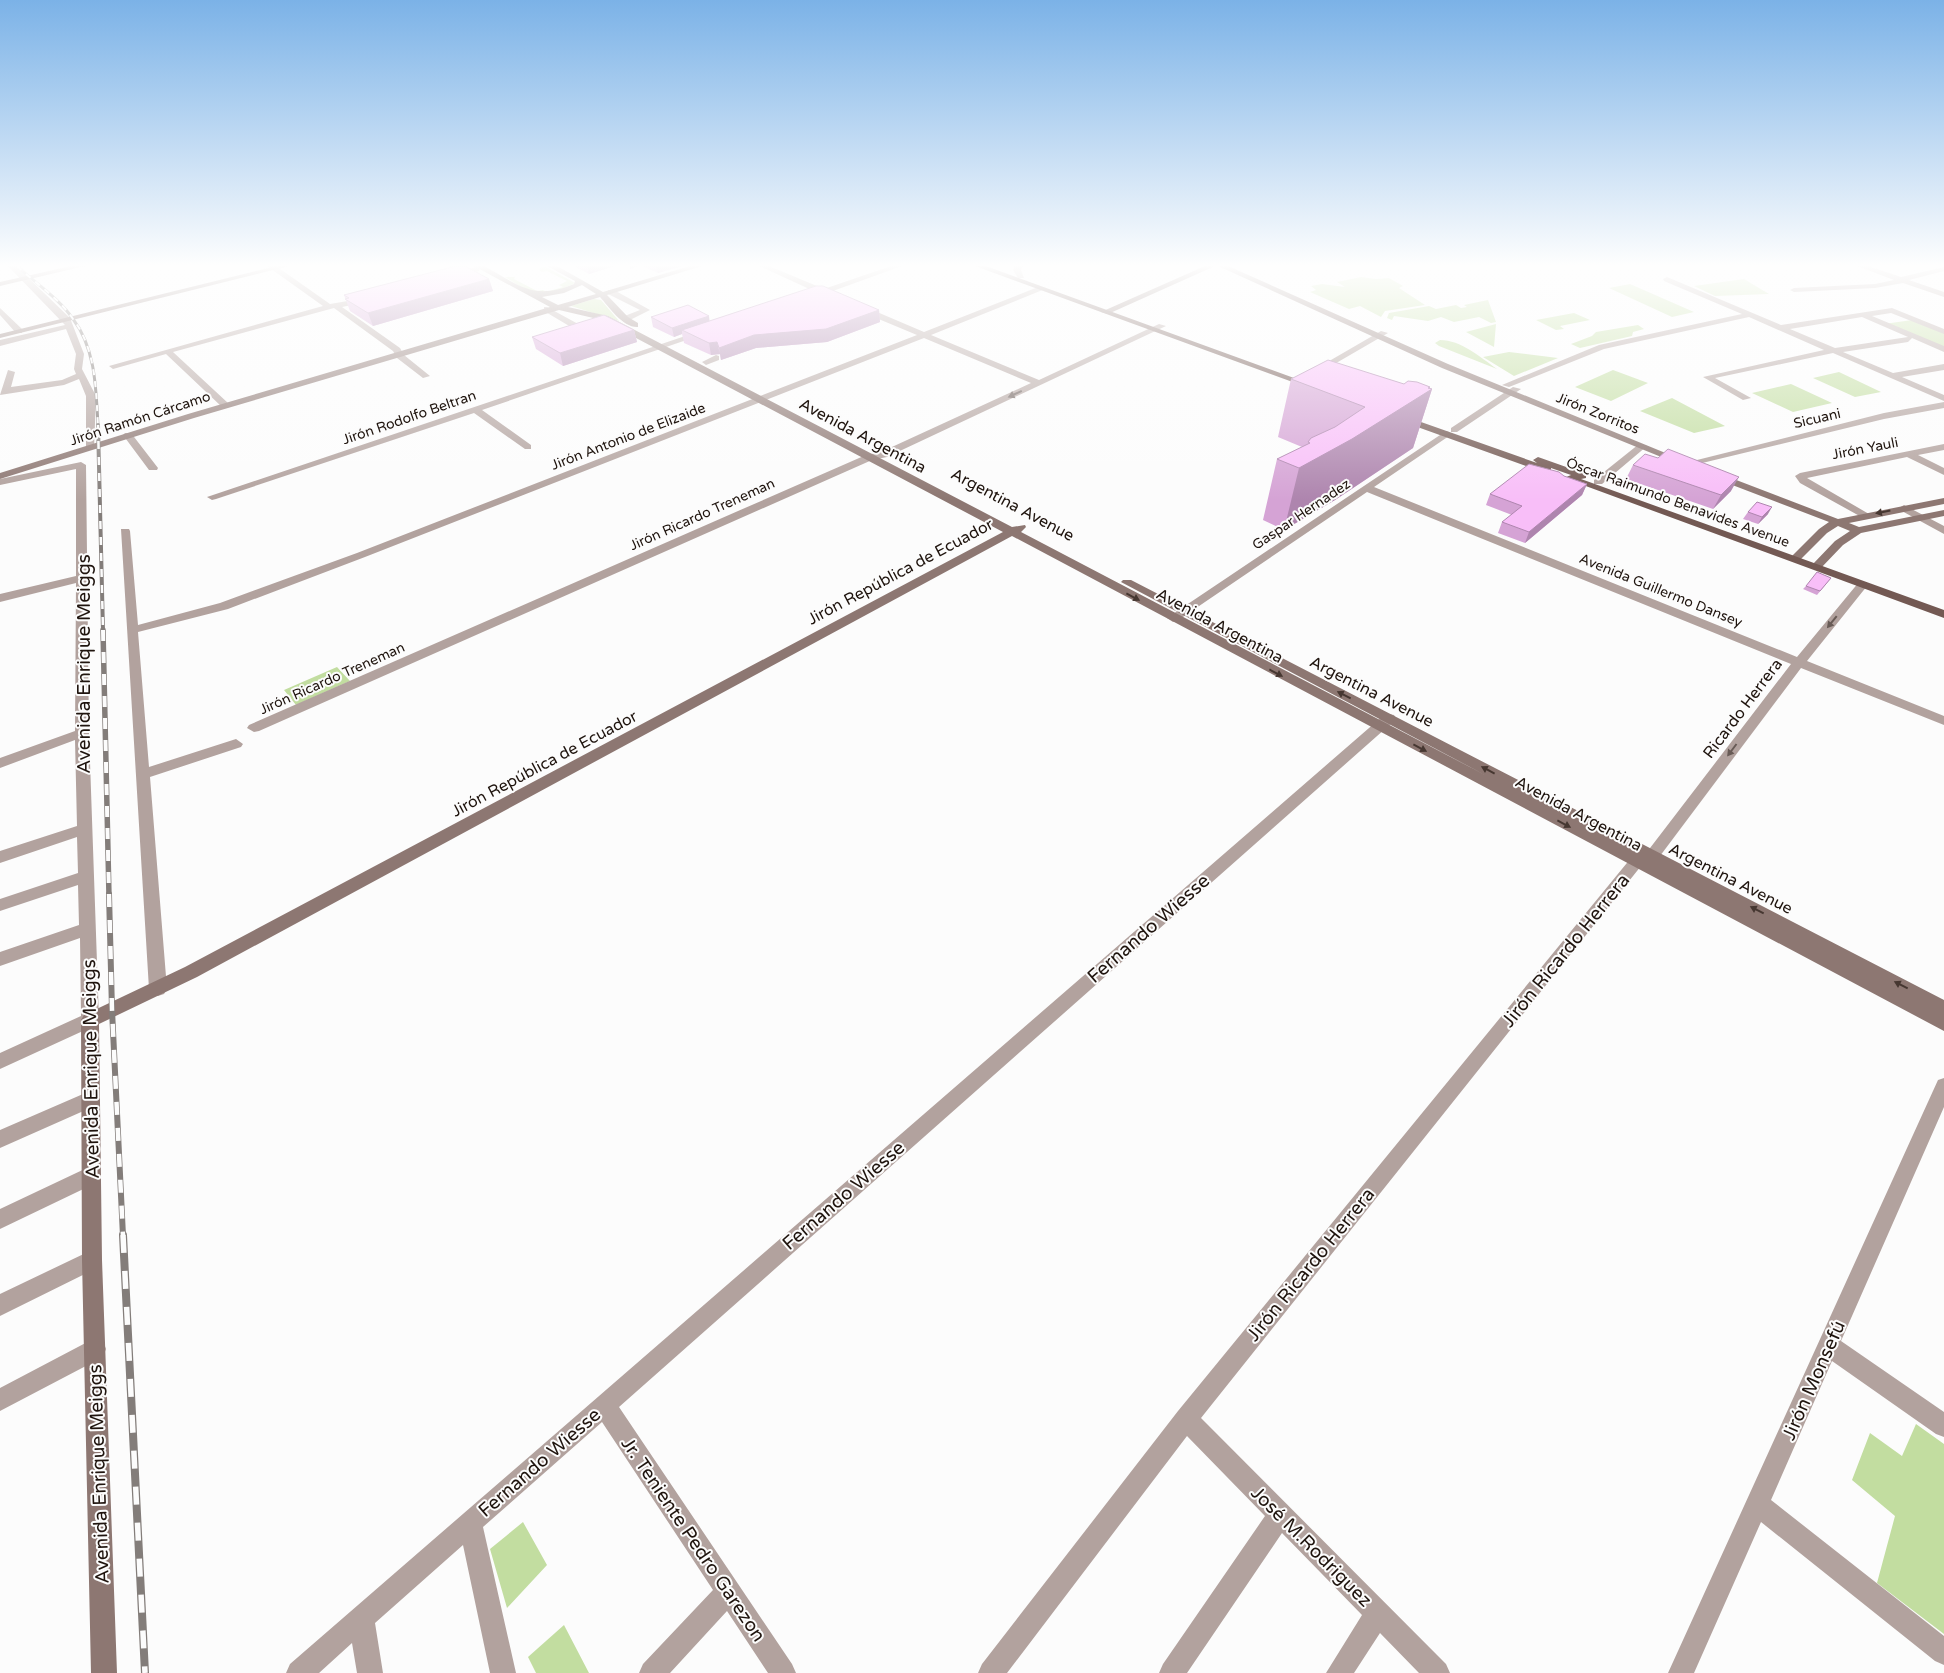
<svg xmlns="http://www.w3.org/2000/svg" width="1944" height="1673" viewBox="0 0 1944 1673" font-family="'Varela Round',sans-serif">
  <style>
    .green { fill: #c2dda0 }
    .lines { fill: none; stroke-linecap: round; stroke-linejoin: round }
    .street { fill: #b2a29e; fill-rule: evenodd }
    .secondary { fill: #8d7772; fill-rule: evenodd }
    .primary { fill: #735953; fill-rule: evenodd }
    .rail-far4-casing { stroke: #837d7a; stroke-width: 3 }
    .rail-far3-casing { stroke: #837d7a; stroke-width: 4 }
    .rail-far2-casing { stroke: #837d7a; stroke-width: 5.5 }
    .rail-far1-casing { stroke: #837d7a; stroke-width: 6 }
    .rail-casing { stroke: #837d7a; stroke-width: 8 }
    .rail-far4 { stroke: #fcfcfc; stroke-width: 2; stroke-dasharray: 6; stroke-linecap: butt }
    .rail-far3 { stroke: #fcfcfc; stroke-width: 2.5; stroke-dasharray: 8; stroke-linecap: butt }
    .rail-far2 { stroke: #fcfcfc; stroke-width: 4; stroke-dasharray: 11; stroke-linecap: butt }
    .rail-far1 { stroke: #fcfcfc; stroke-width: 4.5; stroke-dasharray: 13; stroke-linecap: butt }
    .rail { stroke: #fcfcfc; stroke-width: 5.5; stroke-dasharray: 18; stroke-linecap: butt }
    .wall { fill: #d5a3d5 }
    .shaded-wall { fill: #ae85ae }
    .building { fill: #f8bef8; stroke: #ae85ae }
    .oneway { fill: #685b56 }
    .oneway2 { fill: #463731 }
    .labels { text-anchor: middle; stroke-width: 4; stroke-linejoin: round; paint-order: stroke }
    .far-street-label { font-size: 14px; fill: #1f140e; stroke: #fcfcfc }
    .street-label { font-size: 16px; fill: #1f140e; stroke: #fcfcfc }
    .near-street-label { font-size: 19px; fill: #1f140e; stroke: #fcfcfc }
  </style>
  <rect width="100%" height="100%" fill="#fcfcfc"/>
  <path class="green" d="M 542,267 L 546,267 L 575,283 C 566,288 544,296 533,293 C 524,290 514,282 505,277 L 515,277 L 514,279 L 537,291 L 543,290 L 546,292 L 563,287 L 559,285 L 567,281 L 547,271 L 542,272 L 539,270 Z
    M 1361,277 L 1376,279 L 1389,278 L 1403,286 L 1399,288 L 1425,305 L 1385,311 L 1381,317 L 1360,306 L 1349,309 L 1310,292 L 1316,290 L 1311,286 L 1322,284 L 1345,287 L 1337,282 Z
    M 1744,279 L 1769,294 L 1715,296 L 1694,286 Z
    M 1630,284 L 1694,312 L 1672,317 L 1609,288 Z
    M 594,299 L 601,300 L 619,321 L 571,306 Z
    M 1488,300 L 1496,322 L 1491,323 L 1479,317 L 1454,322 L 1441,317 L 1428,321 L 1394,316 L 1392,320 L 1387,318 L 1389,313 L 1429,306 L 1436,309 L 1456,305 L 1461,308 L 1467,307 L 1464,305 Z
    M 1574,313 L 1590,320 L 1560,326 L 1564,329 L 1556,330 L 1536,320 Z
    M 1912,320 L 1944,333 L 1944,350 L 1884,324 Z
    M 1496,324 L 1494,347 L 1466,332 Z
    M 1638,325 L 1644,329 L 1633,332 L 1632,336 L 1580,348 L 1571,344 L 1592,336 L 1596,332 Z
    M 1440,340 C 1461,340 1480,357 1497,369 L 1439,346 L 1435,343 Z
    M 1509,352 L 1558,358 L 1514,376 L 1483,357 Z
    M 1613,370 L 1648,383 L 1611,401 L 1575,387 Z
    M 1839,372 L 1881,392 L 1855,397 L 1813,378 Z
    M 1791,384 L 1832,403 L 1793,412 L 1752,393 Z
    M 1672,398 L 1725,426 L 1694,433 L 1640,411 Z
    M 337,667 L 350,681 L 296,705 L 284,690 Z
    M 1916,1424 L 1944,1444 L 1944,1634 L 1877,1583 L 1895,1516 L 1852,1480 L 1870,1433 L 1902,1456 Z
    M 523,1522 L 547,1565 L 507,1608 L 490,1549 Z
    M 564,1625 L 589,1673 L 536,1673 L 528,1657 Z"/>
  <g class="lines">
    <path class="street" d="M 8,266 L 16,266 L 70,318 L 84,354 L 82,369 L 96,396 L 94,449 L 86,447 L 86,396 L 79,379 L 64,385 L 0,395 L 8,370 L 15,372 L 11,387 L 62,380 L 76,374 L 74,369 L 76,354 L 66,329 L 0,346 L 0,340 L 65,325 Z
      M 267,266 L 276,266 L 330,304 L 371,297 L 371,301 L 342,307 L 400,348 L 404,355 L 430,376 L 423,378 L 397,358 L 393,351 L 334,308 L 173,352 L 228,403 L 228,407 L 222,407 L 166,354 L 113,369 L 109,366 L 323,306 Z
      M 759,266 L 769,266 L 824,289 L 891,266 L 902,266 L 830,292 L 831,296 L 823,295 L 812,298 L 808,296 L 816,292 Z
      M 1015,266 L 1023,266 L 1021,270 L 1024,278 L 1018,278 L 1013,270 Z
      M 1857,266 L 1868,266 L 1901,277 L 1944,267 L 1944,271 L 1909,280 L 1944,292 L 1944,297 L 1903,283 L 1875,288 L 1794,292 L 1790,290 L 1794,288 L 1875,284 L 1894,280 Z
      M 476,267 L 480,269 L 479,271 L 453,277 L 449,275 Z
      M 1667,277 L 1781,325 L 1892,308 L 1944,329 L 1944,334 L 1891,313 L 1872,316 L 1944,346 L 1944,352 L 1912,338 L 1908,342 L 1843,352 L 1893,373 L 1944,364 L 1944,370 L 1902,377 L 1944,395 L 1944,401 L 1833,353 L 1715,378 L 1751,398 L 1743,400 L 1703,377 L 1824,350 L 1749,317 L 1604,349 L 1509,387 L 1502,385 L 1599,345 L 1742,314 L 1664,281 L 1663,279 ZM 1862,317 L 1908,337 L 1835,348 L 1790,329 Z
      M 1038,287 L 1045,289 L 931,335 L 1039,380 L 1159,324 L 1166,326 L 887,457 L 872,460 L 259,731 L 254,732 L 247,728 L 249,725 L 866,455 L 881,452 L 1031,383 L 924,338 L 365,557 L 228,609 L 138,632 L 149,767 L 236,739 L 243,744 L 241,747 L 150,777 L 167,989 L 164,994 L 158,996 L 152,994 L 149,989 L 121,529 L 129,529 L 130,531 L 138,625 L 220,603 L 357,553 L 917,335 L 857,310 L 857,306 L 863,306 L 924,332 Z
      M 608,290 L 614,290 L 650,310 L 628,321 L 622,321 L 622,317 L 640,310 L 608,294 Z
      M 547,307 L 580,325 L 592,324 L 596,326 L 576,330 L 544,311 L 544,307 Z
      M 0,308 L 22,329 L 22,333 L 16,333 L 0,315 Z
      M 700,331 L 707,333 L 482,410 L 531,445 L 531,449 L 525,449 L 474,413 L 216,499 L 212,500 L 207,497 Z
      M 1381,331 L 1388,333 L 1319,373 L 1312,371 Z
      M 716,355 L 719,356 L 719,360 L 706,365 L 702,362 Z
      M 1513,387 L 1521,389 L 1457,432 L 1451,432 L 1451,428 Z
      M 1944,402 L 1944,408 L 1884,419 L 1698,464 L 1693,461 L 1884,413 Z
      M 1446,431 L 1449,432 L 1449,436 L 1374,487 L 1797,657 L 1859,582 L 1867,582 L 1867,586 L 1807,661 L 1944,716 L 1944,725 L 1801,668 L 1657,860 L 1647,860 L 1644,856 L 1647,852 L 1791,664 L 1367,492 L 1177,621 L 1173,622 L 1167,618 Z
      M 125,433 L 131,433 L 158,468 L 157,470 L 149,470 L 123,435 Z
      M 1639,444 L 1647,446 L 1602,484 L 1594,484 L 1594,480 Z
      M 1944,444 L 1944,450 L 1918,455 L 1944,468 L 1944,475 L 1907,457 L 1807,478 L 1869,514 L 1870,516 L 1865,519 L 1800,483 L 1795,476 L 1800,473 Z
      M 81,462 L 86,465 L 89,733 L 99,1020 L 96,1025 L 0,1069 L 0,1053 L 81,1016 L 80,938 L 0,966 L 0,952 L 79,925 L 78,885 L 0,911 L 0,899 L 78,873 L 77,837 L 0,863 L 0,851 L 77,826 L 75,740 L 0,768 L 0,758 L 75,731 L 76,583 L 0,602 L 0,594 L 76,576 L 76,469 L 0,485 L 0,479 Z
      M 1904,505 L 1944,526 L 1944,534 L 1900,510 L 1899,508 Z
      M 1389,714 L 1394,715 L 1396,718 L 1394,721 L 619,1407 L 792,1664 L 796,1673 L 768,1673 L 727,1611 L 670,1673 L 639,1673 L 643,1664 L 713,1590 L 602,1422 L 483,1527 L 516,1673 L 490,1673 L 463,1545 L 375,1623 L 383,1673 L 357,1673 L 352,1643 L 319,1673 L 286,1673 L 290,1664 L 1384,715 Z
      M 1636,856 L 1641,858 L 1644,862 L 1641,866 L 1201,1418 L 1446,1664 L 1450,1673 L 1419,1673 L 1380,1633 L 1354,1673 L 1326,1673 L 1362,1615 L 1282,1533 L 1187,1673 L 1159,1673 L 1163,1664 L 1265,1516 L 1187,1436 L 1007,1673 L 978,1673 L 982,1664 L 1178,1411 L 1631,858 Z
      M 1944,1078 L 1944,1107 L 1841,1341 L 1944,1412 L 1944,1437 L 1936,1434 L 1832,1361 L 1771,1500 L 1944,1636 L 1944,1665 L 1935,1661 L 1761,1522 L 1694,1673 L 1668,1673 L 1938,1080 Z
      M 90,1091 L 97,1093 L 99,1099 L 97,1105 L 0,1148 L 0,1130 Z
      M 91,1166 L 98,1168 L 101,1175 L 98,1182 L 0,1229 L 0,1209 Z
      M 92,1250 L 99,1253 L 102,1260 L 99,1267 L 0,1316 L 0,1294 Z
      M 95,1338 L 103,1341 L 106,1349 L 103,1357 L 0,1411 L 0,1388 Z"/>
    <path class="secondary" d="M 71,266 L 85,266 L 0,286 L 0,282 Z
      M 276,266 L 289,266 L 0,338 L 0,334 Z
      M 474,266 L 484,266 C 519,285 534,301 574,284 L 575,281 L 547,266 L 557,266 L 603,292 L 690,266 L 702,266 L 607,295 L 628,317 L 638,323 L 638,327 C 623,328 609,307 600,297 L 568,307 L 608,316 L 1012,527 L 1025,525 L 1026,527 L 1021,532 L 1487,776 L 1121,582 L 1123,580 L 1131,580 L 1944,1000 L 1944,1031 L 1012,536 L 197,977 L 99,1024 L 102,1260 L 117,1673 L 91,1673 L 82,1260 L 81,1020 L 84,1015 L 185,967 L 1003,532 L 602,320 L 559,310 L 194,418 L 0,479 L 0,473 L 188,414 L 550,307 ZM 582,285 L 596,294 L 558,305 L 542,297 L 564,293 Z
      M 1205,266 L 1215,266 L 1108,314 L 1101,312 Z
      M 1218,266 L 1228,266 L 1448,364 L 1685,461 L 1676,463 L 1442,368 Z
      M 1718,473 L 1838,519 L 1944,498 L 1944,504 L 1849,523 L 1859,527 L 1944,510 L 1944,516 L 1861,533 L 1843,545 L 1820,569 L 1812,569 L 1812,565 L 1835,541 L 1850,531 L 1838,526 L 1827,533 L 1799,561 L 1791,561 L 1791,557 L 1819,529 L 1829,522 L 1714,478 L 1713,476 Z"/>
    <path class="primary" d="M 975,266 L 986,266 L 1316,386 L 1309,388 Z
      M 1398,416 L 1404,416 L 1537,463 L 1533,460 L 1538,457 L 1586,474 L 1586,478 L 1581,479 L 1944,610 L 1944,618 L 1564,478 L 1571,475 L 1551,468 L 1551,472 L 1543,472 L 1398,420 Z"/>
    <g class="rail-far4-casing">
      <path id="rail-far4" d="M 17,266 C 35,283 59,298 73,319 C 96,349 96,390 98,426"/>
    </g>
    <g class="rail-far3-casing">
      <path id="rail-far3" d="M 98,425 L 103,631"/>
    </g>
    <g class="rail-far2-casing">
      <path id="rail-far2" d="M 103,630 L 109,896"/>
    </g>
    <g class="rail-far1-casing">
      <path id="rail-far1" d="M 109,894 L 112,1010 L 123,1236"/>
    </g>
    <g class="rail-casing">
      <path id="rail" d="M 123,1235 L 145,1673"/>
    </g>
    <use href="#rail-far4" class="rail-far4"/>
    <use href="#rail-far3" class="rail-far3"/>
    <use href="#rail-far2" class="rail-far2"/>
    <use href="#rail-far1" class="rail-far1"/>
    <use href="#rail" class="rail"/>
  </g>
  <path class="wall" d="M 574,266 L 615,266 L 589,274 Z
    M 642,266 L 682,266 L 658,273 Z
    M 489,279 L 493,291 L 373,326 L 350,311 L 344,295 Z
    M 879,310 L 880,322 L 827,342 L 756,348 L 721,360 L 720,354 L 711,355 L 684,343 L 682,334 L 674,337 L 653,327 L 651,317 L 709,316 L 709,321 Z
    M 634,330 L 637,342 L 563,366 L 536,349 L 532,337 Z
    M 1291,379 L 1404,384 L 1430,387 L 1430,388 L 1432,389 L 1413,448 L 1335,500 L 1284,530 L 1263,520 L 1277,459 L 1302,447 L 1278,437 Z
    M 1633,465 L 1731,491 L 1713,509 L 1626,479 Z
    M 1564,476 L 1587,484 L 1582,495 L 1525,543 L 1498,533 L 1502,522 L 1512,515 L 1486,505 L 1490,494 Z
    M 1748,512 L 1768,514 L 1758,524 L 1743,519 Z
    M 1831,578 L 1817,595 L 1803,589 L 1806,586 Z"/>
  <path class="shaded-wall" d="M 587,266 L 615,266 L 589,274 Z
    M 630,266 L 639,266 L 630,269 Z
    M 656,266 L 682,266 L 658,273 Z
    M 489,279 L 493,291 L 373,326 L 368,313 Z
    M 879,310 L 880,322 L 827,342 L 756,348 L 721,360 L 719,348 L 754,335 Z
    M 709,316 L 710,325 L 682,330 L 682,334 L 674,337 L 672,328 Z
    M 634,330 L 637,342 L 563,366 L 560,353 Z
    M 717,342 L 720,354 L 711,355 L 709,343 Z
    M 1430,387 L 1429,391 L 1432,389 L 1413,448 L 1335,500 L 1284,530 L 1299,468 Z
    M 1739,477 L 1731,491 L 1713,509 L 1721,495 Z
    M 1587,484 L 1582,495 L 1525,543 L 1529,532 Z
    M 1772,507 L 1768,514 L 1758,524 L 1762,517 Z"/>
  <path class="building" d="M 456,266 L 465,266 L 489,279 L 368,313 L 345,299 L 349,298 L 344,295 Z
    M 816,286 L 823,286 L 879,310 L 826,329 L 754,335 L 719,348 L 717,342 L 709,343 L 682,330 Z
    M 688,305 L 709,316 L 672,328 L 651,317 Z
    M 604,315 L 634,330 L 560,353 L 532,337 Z
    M 1328,360 L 1404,384 L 1408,381 L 1417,382 L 1430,387 L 1428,388 L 1432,389 L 1352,439 L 1299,468 L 1277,459 L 1310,443 L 1308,442 L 1311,438 L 1335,427 L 1365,407 L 1291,379 Z
    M 1668,449 L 1739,477 L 1721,495 L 1633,465 L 1645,454 L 1658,458 Z
    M 1529,464 L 1559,472 L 1564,476 L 1587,484 L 1529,532 L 1502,522 L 1522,506 L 1490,494 Z
    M 1757,502 L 1772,507 L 1762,517 L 1748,512 Z
    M 1817,572 L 1831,578 L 1820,591 L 1806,586 Z"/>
  <defs><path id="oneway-solid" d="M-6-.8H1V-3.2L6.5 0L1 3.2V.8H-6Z" transform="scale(1.25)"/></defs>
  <g class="oneway">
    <use href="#oneway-solid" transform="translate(1015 394) rotate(155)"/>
    <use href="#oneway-solid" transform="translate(1832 622) rotate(129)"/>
    <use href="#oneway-solid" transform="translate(1732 750) rotate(127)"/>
  </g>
  <g class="oneway2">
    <use href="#oneway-solid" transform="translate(1883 512) rotate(169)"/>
    <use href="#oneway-solid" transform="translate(1133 597) rotate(28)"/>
    <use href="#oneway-solid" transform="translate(1276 673) rotate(28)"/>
    <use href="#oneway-solid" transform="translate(1344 695) rotate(-153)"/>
    <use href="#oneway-solid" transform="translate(1420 748) rotate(28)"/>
    <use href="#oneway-solid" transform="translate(1488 770) rotate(-152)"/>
    <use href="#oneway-solid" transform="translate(1564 824) rotate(28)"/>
    <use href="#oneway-solid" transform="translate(1757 910) rotate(-153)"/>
    <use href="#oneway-solid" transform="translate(1901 985) rotate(-153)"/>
  </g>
  <linearGradient id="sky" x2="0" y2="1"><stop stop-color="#7bb2e7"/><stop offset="0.53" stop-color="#fefefe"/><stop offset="1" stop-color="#fefefe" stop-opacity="0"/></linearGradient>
  <rect width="1944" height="500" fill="url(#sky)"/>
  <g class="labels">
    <g class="far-street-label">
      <text transform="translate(1598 413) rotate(22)" y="5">Jirón Zorritos</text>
      <text transform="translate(409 417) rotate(-19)" y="5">Jirón Rodolfo Beltran</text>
      <text transform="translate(140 418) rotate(-18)" y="5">Jirón Ramón Cárcamo</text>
      <text transform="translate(1817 418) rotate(-13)" y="5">Sicuani</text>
      <text transform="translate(628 436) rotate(-21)" y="5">Jirón Antonio de Elizaide</text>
      <text transform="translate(1865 448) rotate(-11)" y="5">Jirón Yauli</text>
      <text transform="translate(1678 502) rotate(20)" y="5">Óscar Raimundo Benavides Avenue</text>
      <text transform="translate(702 514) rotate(-24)" y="5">Jirón Ricardo Treneman</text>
      <text transform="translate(1301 514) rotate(-34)" y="5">Gaspar Hernadez</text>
      <text transform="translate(1661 590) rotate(22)" y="5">Avenida Guillermo Dansey</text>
      <text transform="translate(332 678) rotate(-24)" y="5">Jirón Ricardo Treneman</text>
    </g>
    <g class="street-label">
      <text transform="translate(863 435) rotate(28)" y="6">Avenida Argentina</text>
      <text transform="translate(1013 504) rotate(28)" y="6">Argentina Avenue</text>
      <text transform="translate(900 571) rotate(-28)" y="6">Jirón República de Ecuador</text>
      <text transform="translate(1220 625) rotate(28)" y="6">Avenida Argentina</text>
      <text transform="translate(1372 691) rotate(27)" y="6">Argentina Avenue</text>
      <text transform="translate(1742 708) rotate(-53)" y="6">Ricardo Herrera</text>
      <text transform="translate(544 763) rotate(-28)" y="6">Jirón República de Ecuador</text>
      <text transform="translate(1579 813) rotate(28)" y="6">Avenida Argentina</text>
      <text transform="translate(1731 878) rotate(27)" y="6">Argentina Avenue</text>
    </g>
    <g class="near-street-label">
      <text transform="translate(83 664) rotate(-90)" y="7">Avenida Enrique Meiggs</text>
      <text transform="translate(1148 928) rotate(-41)" y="7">Fernando Wiesse</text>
      <text transform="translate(1565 950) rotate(-51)" y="7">Jirón Ricardo Herrera</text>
      <text transform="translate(90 1069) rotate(-91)" y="7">Avenida Enrique Meiggs</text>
      <text transform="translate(843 1195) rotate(-41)" y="7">Fernando Wiesse</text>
      <text transform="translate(1310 1264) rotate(-51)" y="7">Jirón Ricardo Herrera</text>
      <text transform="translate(1813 1380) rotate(-66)" y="7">Jirón Monsefú</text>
      <text transform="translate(539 1462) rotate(-41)" y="7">Fernando Wiesse</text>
      <text transform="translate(98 1474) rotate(-92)" y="7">Avenida Enrique Meiggs</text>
      <text transform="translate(694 1539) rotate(56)" y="7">Jr. Teniente Pedro Garezon</text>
      <text transform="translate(1312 1546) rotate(45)" y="7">José M.Rodriguez</text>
    </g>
  </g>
</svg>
